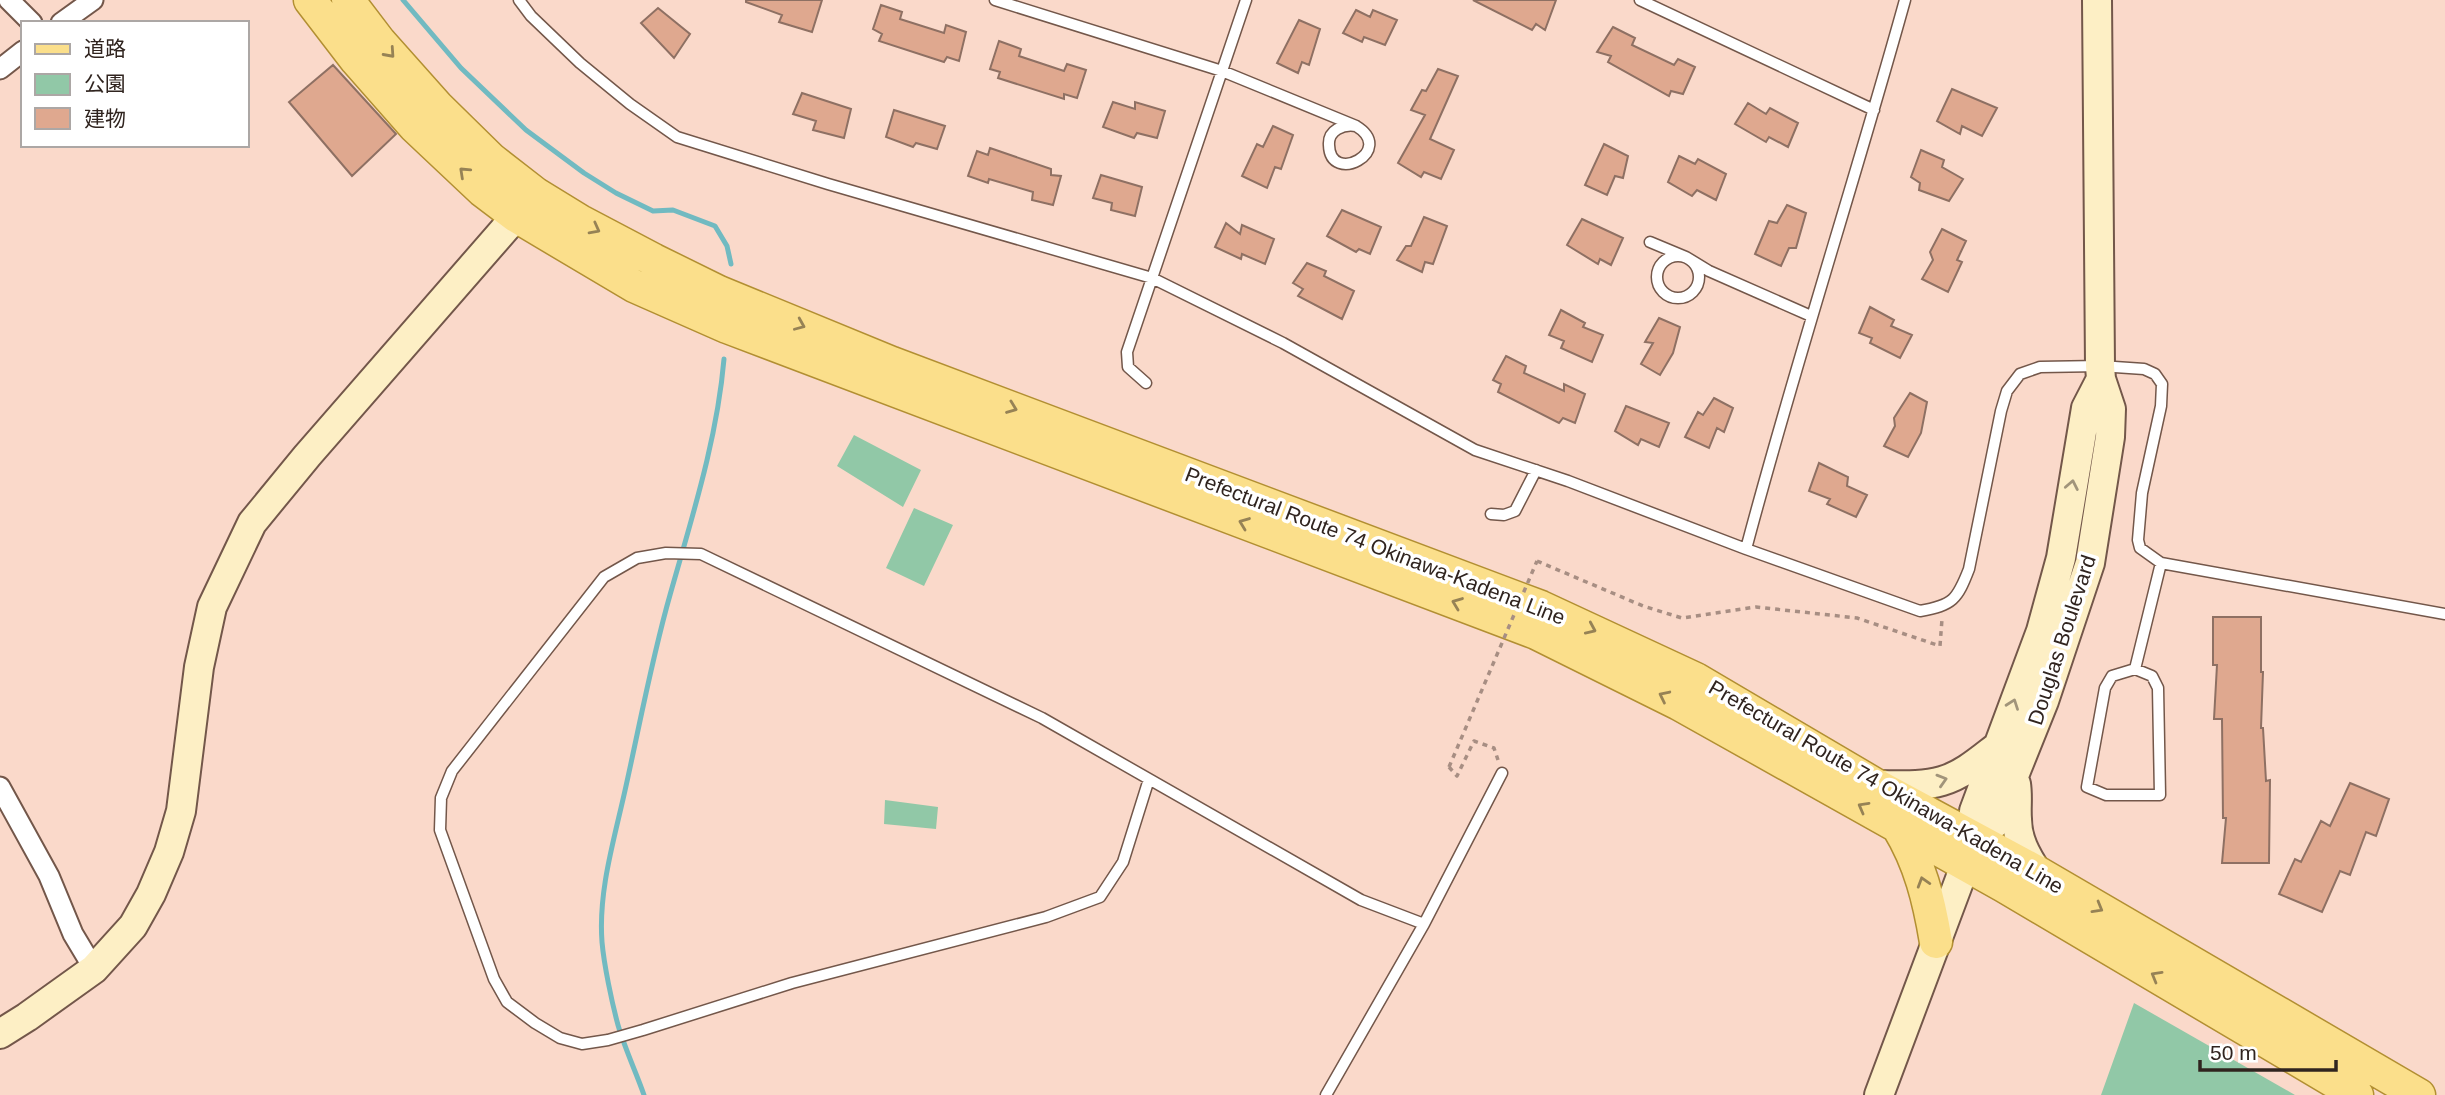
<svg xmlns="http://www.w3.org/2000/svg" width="2445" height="1095" viewBox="0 0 2445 1095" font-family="Arial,'Noto Sans JP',sans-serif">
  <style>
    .green { fill: #91c8a7 }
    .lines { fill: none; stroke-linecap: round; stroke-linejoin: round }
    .stream { stroke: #71bac1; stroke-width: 5 }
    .building { fill: #dfa88f; stroke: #8e7063; stroke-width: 2 }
    .lane-casing { stroke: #73574a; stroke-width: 13 }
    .street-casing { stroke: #73574a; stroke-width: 23 }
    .secondary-casing { stroke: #73574a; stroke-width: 32 }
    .primary-casing { stroke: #b28f32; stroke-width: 35 }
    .path { stroke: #a78e83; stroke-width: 3.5; stroke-dasharray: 5 5; stroke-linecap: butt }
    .lane { stroke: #fff; stroke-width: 10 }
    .street { stroke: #fff; stroke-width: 19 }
    .secondary { stroke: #fdefc5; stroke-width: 28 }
    .primary { stroke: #fbdf8b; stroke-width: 32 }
    .path-bridge { stroke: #a78e83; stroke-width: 3.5; stroke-dasharray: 5 5; stroke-linecap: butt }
    .oneway { stroke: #968255 }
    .oneway2 { stroke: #a1947a }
    .labels { text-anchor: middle; stroke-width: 7; stroke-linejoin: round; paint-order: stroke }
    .street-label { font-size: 21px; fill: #30241f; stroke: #fff }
  </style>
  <rect width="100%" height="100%" fill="#fad9ca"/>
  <path class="green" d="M 854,435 L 921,470 L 903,507 L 837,466 Z
    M 914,508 L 953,525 L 924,586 L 886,568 Z
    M 885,800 L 938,807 L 936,829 L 884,824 Z
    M 2134,1003 L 2295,1095 L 2101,1095 Z"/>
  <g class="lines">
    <path class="stream" d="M 403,0 L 461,68 L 526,130 L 584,173 L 616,193 L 653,211 L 673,210 L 715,226 L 727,246 L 731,264
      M 644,1095 C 636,1072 625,1049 618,1025 C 612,1003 604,965 602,942 C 598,890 615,837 626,786 C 640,723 652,658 670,595 C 692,517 717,440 724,359"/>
  </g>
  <path class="building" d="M 746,0 L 822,0 L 812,32 L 779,22 L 782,15 L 746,2 Z
    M 1473,0 L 1556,0 L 1545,30 L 1536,24 L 1532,30 Z
    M 881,5 L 902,12 L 900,19 L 944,33 L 946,25 L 966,32 L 959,61 L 947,57 L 944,62 L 879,41 L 882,34 L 873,29 Z
    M 658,8 L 690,34 L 674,58 L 641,23 Z
    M 1356,10 L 1370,17 L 1373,10 L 1397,20 L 1385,45 L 1364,37 L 1362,42 L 1343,33 Z
    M 1299,20 L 1320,29 L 1309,65 L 1302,62 L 1298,73 L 1277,63 Z
    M 1613,27 L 1635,38 L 1632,45 L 1674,65 L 1678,59 L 1695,67 L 1683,94 L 1671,91 L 1669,96 L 1608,62 L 1611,56 L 1597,52 Z
    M 999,41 L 1021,49 L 1019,56 L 1064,71 L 1067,64 L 1086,70 L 1077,98 L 1064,94 L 1064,99 L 998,78 L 1000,72 L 990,69 Z
    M 333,65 L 396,134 L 352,176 L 289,102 Z
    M 1438,69 L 1458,76 L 1430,139 L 1454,150 L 1441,179 L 1424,172 L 1421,177 L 1398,163 L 1425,115 L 1411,110 L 1422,90 L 1426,91 Z
    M 1952,89 L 1997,108 L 1982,136 L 1962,126 L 1960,134 L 1937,121 Z
    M 802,93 L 851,109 L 844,138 L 813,130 L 816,121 L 793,114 Z
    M 1113,102 L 1135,109 L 1135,102 L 1165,111 L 1157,138 L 1137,133 L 1134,138 L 1103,127 Z
    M 1748,103 L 1766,114 L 1770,108 L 1798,123 L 1788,147 L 1769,137 L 1766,142 L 1735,124 Z
    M 894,110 L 945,126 L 937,149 L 916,143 L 913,147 L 886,137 Z
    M 1273,126 L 1293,135 L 1281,169 L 1275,167 L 1267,188 L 1242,176 L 1257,144 L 1263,147 Z
    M 1604,144 L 1628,156 L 1623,178 L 1615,176 L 1607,195 L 1585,185 Z
    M 990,148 L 1051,169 L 1051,175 L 1061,176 L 1053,205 L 1032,200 L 1033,192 L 989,179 L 988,183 L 968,176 L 977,151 L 988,155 Z
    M 1921,150 L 1944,160 L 1942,167 L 1963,179 L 1949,201 L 1919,190 L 1920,183 L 1911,177 Z
    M 1679,156 L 1695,164 L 1698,159 L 1726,174 L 1716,200 L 1697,190 L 1692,196 L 1668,182 Z
    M 1101,175 L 1142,187 L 1135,216 L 1111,210 L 1112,203 L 1093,198 Z
    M 1787,205 L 1806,213 L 1796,248 L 1789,248 L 1781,266 L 1755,254 L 1769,221 L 1777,223 Z
    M 1342,210 L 1381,227 L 1370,254 L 1359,249 L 1356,252 L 1327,236 Z
    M 1424,217 L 1447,226 L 1433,264 L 1425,262 L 1422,272 L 1397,260 L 1406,246 L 1411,246 Z
    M 1582,219 L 1623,238 L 1611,265 L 1600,259 L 1598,264 L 1567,245 Z
    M 1226,223 L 1240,234 L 1242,225 L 1274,239 L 1265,264 L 1242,254 L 1241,259 L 1215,247 Z
    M 1942,229 L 1966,241 L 1957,260 L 1962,262 L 1948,292 L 1922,279 L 1933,260 L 1930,252 Z
    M 1307,263 L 1326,271 L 1324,276 L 1354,291 L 1342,319 L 1298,296 L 1303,289 L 1293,283 Z
    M 1870,307 L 1894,320 L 1891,326 L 1912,335 L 1900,358 L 1870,343 L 1872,338 L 1859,333 Z
    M 1561,310 L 1585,323 L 1583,327 L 1603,335 L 1592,362 L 1561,348 L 1564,341 L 1549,335 Z
    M 1659,318 L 1680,327 L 1673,353 L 1660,375 L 1641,364 L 1653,343 L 1645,342 Z
    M 1506,356 L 1526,366 L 1524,373 L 1564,391 L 1564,384 L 1585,394 L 1575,423 L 1563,418 L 1559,423 L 1498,392 L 1501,384 L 1493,380 Z
    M 1910,393 L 1927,402 L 1921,433 L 1908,457 L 1884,446 L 1895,426 L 1894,418 Z
    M 1714,398 L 1733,408 L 1724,432 L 1717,428 L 1709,448 L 1685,437 L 1698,412 L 1703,415 Z
    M 1626,406 L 1669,423 L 1659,447 L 1641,439 L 1638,445 L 1615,431 Z
    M 1819,463 L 1848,477 L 1847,486 L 1867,495 L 1856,517 L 1827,504 L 1830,499 L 1809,491 Z
    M 2213,617 L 2261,617 L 2261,672 L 2263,672 L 2261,728 L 2263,728 L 2266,781 L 2270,780 L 2269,863 L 2222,863 L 2226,818 L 2223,818 L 2222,719 L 2214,719 L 2217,665 L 2213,665 Z
    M 2350,783 L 2389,799 L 2376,836 L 2366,832 L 2350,875 L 2340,871 L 2322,912 L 2279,894 L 2295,859 L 2301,862 L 2321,821 L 2330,826 Z"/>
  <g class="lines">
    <g class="lane-casing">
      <path id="lane" d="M 519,0 L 531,16 L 580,63 L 630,104 L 677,137 L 828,184 L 1152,278 L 1283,343 L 1475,450 L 1568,481 L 1746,549 L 1920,611 C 1953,605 1957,600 1969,569 L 2001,411 L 2007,391 L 2020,374 L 2040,367 L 2100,366 L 2144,369 L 2155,374 L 2162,384 L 2161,406 L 2142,493 L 2138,540 L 2140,548 L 2161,563 L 2445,614
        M 995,0 L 1222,71 L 1356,126 C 1397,151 1330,186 1329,145 C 1328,130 1343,124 1356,126
        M 1640,0 L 1874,110
        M 1650,242 L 1686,257 L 1709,271 L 1811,316
        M1657 277a21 21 0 1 1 42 0a21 21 0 1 1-42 0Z
        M 1146,383 L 1128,367 L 1127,352 L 1246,0
        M 1491,514 L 1504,515 L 1515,511 L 1536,470
        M 1746,549 C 1795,364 1854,184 1905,0
        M 2135,669 L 2112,676 L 2105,688 L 2087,787 L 2106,795 L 2160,795 L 2158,688 L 2152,676 L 2135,669 L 2161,563
        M 1149,779 L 1123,862 L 1100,897 L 1046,917 L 792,983 L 643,1030 L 608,1040 L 582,1044 L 560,1038 L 535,1023 L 507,1002 L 494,979 L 440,830 L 441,798 L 452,771 L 604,577 L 637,558 L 666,553 L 701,554 L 1042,718 L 1361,900 L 1424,924
        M 1326,1095 L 1424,924 L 1502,773"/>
    </g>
    <g class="street-casing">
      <path id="street" d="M 9,0 L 32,23
        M 61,23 L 93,0
        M 0,69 L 23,51
        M 0,787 L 49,876 L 73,934 L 94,969"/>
    </g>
    <g class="secondary-casing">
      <path id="secondary" d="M 2016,784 C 2018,797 2016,807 2017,819 C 2017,839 2026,855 2037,872
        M 1876,785 C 1898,785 1921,787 1942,781 C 1963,775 1981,759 1998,746
        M 1975,839 L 1995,823 L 2044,701 L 2090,563 L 2110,437 L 2111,409 L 2101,379 L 2100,366 L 2097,0
        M 0,1034 L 27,1017 L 94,969 L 133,926 L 151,894 L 169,852 L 181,811 L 199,667 L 212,607 L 252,523 L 307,456 L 531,199
        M 1879,1095 L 1975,839 L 1974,811 L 2041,631 L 2061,558 L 2086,408 L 2101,379"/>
    </g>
    <g class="primary-casing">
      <path id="primary" d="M 310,0 L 356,60 L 414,126 L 483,191 L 516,216 L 634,286 L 727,327 L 1536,633 L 1679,704 L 2002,885 L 2357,1095
        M 348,0 L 380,42 L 437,106 L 491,159 L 536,194 L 580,221 L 654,260 L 719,292 L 892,363 L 1541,607 L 1696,679 L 1876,785 L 2037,872 L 2419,1095
        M 1898,827 C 1920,863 1929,900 1936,942"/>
    </g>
    <path class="path" d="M 1537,561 L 1643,606 L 1682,618 L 1756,607 L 1857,618 L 1940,646 L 1942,619
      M 1449,767 L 1457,776 L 1474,741 L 1494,748 L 1498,760"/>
    <use href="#lane" class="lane"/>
    <use href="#street" class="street"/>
    <use href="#secondary" class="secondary"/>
    <use href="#primary" class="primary"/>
    <path class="path-bridge" d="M 1449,767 L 1537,561"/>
  </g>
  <defs><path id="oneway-chevron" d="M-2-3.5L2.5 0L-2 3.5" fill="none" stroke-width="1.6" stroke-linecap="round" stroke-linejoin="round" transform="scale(1.75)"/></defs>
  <g class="oneway">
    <use href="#oneway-chevron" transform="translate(390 53) rotate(48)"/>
    <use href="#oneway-chevron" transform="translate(464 172) rotate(-137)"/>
    <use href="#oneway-chevron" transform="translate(595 229) rotate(28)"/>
    <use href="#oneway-chevron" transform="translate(800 325) rotate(23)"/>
    <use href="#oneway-chevron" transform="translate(1012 408) rotate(21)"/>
    <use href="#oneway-chevron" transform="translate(1244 523) rotate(-159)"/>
    <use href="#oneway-chevron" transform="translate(1457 603) rotate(-159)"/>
    <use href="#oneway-chevron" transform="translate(1591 629) rotate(24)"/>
    <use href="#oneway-chevron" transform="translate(1664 696) rotate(-154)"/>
    <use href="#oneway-chevron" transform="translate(1863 807) rotate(-151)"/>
    <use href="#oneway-chevron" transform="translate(1923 882) rotate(-107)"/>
    <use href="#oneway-chevron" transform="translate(2098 908) rotate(30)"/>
    <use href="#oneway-chevron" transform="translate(2156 976) rotate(-150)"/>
  </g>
  <g class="oneway2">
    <use href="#oneway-chevron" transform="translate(2072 485) rotate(-79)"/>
    <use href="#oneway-chevron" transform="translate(2013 704) rotate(-70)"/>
    <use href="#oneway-chevron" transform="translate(1942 780) rotate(-17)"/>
  </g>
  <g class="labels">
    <g class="street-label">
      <text transform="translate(1375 546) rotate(21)" y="7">Prefectural Route 74 Okinawa-Kadena Line</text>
      <text transform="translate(2062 640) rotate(-72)" y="7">Douglas Boulevard</text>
      <text transform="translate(1886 787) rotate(30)" y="7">Prefectural Route 74 Okinawa-Kadena Line</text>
    </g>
  </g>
  <rect x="21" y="21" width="228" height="126" fill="#ffffff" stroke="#aca7a5" stroke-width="2"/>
  <rect x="35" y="44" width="35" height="10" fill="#fbdf8b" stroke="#aca7a5" stroke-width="2"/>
  <text x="84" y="56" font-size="21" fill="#30241f">道路</text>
  <rect x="35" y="74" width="35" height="21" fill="#91c8a7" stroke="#aca7a5" stroke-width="2"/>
  <text x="84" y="91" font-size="21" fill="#30241f">公園</text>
  <rect x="35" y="108" width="35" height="21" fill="#dfa88f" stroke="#aca7a5" stroke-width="2"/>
  <text x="84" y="126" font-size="21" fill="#30241f">建物</text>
  <path d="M2200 1060v10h136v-10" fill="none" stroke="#30241f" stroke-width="3.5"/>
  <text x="2210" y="1060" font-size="21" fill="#30241f" stroke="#ffffff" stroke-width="5" paint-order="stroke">50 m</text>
</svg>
